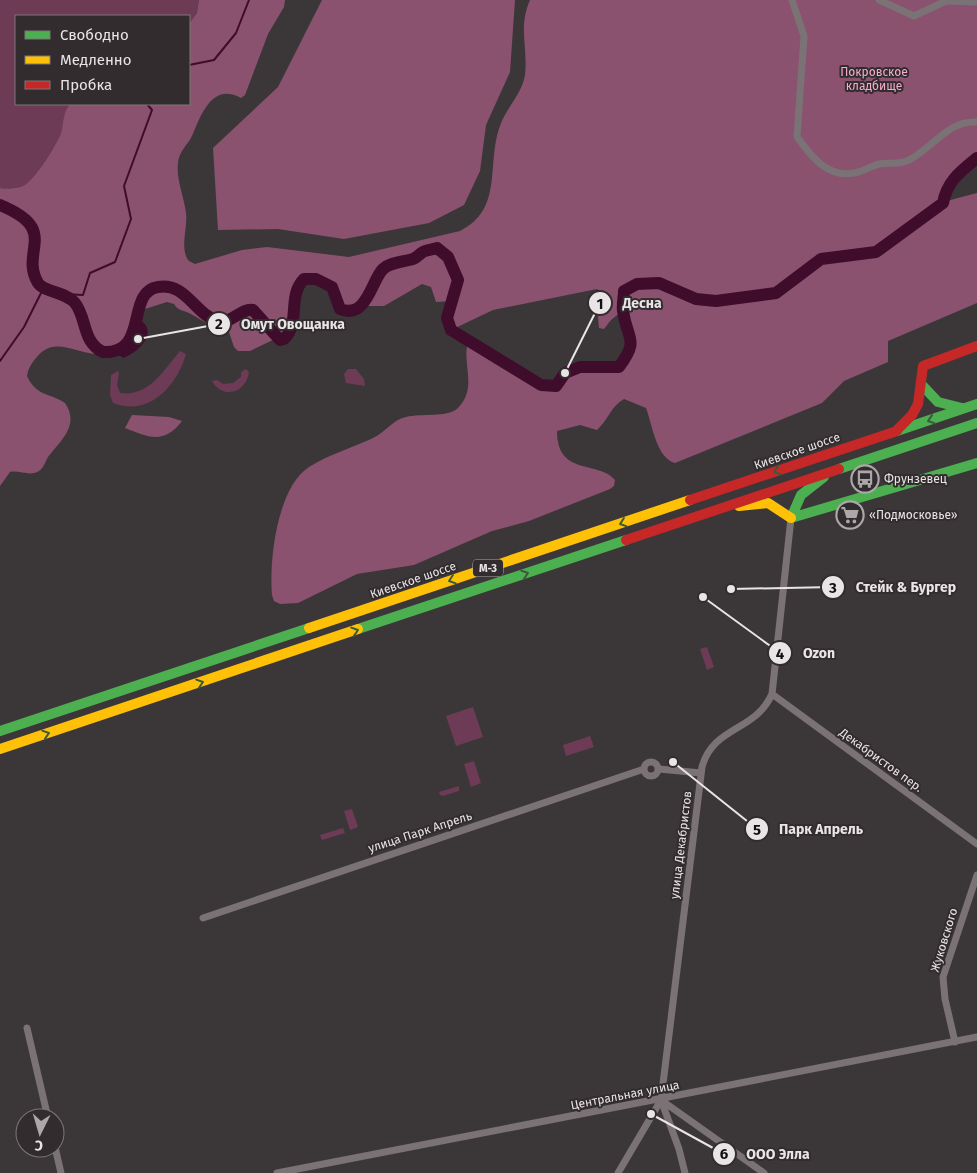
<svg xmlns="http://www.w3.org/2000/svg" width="977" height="1173" viewBox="0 0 977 1173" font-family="'Fira Sans',sans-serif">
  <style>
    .green { fill: #6d3b56 }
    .forest { fill: #8a526f }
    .water { fill: #400c2c }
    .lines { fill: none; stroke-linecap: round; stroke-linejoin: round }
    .stream { stroke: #400c2c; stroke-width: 2 }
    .river { stroke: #400c2c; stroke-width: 12 }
    .street { stroke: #7b7275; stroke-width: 7 }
    .fast { stroke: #4caf50; stroke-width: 10 }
    .slow { stroke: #ffc107; stroke-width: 10 }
    .jam { stroke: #c62828; stroke-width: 10 }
    .oneway { stroke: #3b5a3b }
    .labels { text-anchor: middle; stroke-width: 4; stroke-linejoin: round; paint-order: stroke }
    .shield { fill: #322c2f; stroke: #b2adaf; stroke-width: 1 }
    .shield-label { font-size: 11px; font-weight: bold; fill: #e9e4e6 }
    .park-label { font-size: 12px; fill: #f6abd0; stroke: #322c2f }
    .street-label { font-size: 12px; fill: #e9e4e6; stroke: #322c2f }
    .poi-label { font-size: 12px; fill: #e9e4e6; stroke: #322c2f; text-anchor: start }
    .leader { fill: none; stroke: #e9e4e6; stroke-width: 2 }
    .callout-dot { fill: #e9e4e6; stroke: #322c2f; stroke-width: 2 }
    .mark-label { font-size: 15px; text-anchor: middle; font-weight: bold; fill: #111 }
    .callout-label { font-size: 14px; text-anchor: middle; font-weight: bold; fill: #e9e4e6; stroke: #322c2f; stroke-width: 4; stroke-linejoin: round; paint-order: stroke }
  </style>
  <rect width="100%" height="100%" fill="#3b3739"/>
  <path class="green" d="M 0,0 L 199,0 L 197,13 L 189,24 L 189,16 L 16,16 L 16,104 L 70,104 C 63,112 65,122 61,133 C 56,146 38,175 26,184 C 20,189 7,189 0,188 Z
    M 180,351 L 186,354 C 177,386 149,417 113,403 L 110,395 L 111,375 L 118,371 L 119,373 L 117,385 L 120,393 C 149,397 163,371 180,351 Z
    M 246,369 L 249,372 C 246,393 223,400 212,381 L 217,380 L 223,384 L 233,383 L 241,377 L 241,372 Z
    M 348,369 L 356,369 L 364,379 L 365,386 L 346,383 L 344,374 Z
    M 707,647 L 714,667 L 707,670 L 700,649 Z
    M 473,707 L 483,737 L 456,746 L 446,716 Z
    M 590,736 L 594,747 L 566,756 L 563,745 Z
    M 474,761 L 481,783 L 471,787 L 464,764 Z
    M 459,786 L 459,791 L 443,796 L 440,795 L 439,792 Z
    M 352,809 L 358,827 L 350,830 L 344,811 Z
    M 343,828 L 345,833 L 322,840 L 320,835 Z"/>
  <path class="forest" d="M 199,0 L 285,0 L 284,7 L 268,34 L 245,95 L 241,98 C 212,82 201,115 192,136 C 187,146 179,151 178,163 C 176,179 184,197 186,213 C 188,228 179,249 189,261 L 195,264 L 242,250 L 267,247 L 349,257 L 460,231 C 504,209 486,164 500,126 C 506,108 522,94 525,75 C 528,47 518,27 530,0 L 977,0 L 977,158 C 961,171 947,181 943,202 L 977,193 L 977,303 L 888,341 L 888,362 L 844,381 L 822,403 L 675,463 C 656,458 652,423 646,408 L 624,399 C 611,406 608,420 597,430 L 580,425 L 557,431 C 557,477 599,460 615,480 L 614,486 L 610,489 L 529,521 L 492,531 L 414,565 L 357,574 L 298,603 L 280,604 L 274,601 L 272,595 C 269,560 277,488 309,467 C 328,455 351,448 371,439 C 385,433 392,420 406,417 C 421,413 448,418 458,408 C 479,386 460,363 469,339 L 541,385 L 556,386 L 565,373 L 580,367 L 619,367 C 636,344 631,336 622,311 L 611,320 L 604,329 L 599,328 L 598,317 L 602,293 L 597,289 L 493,310 L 451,330 L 447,318 L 451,301 L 436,302 L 431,287 L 422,284 L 384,306 L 359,306 L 343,311 L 340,309 L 332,287 L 316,279 L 308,278 C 280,285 306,336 280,340 L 277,338 L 250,351 L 238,351 L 234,347 L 228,329 C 208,325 208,324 191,314 C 184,310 178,311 174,304 L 167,302 L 145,309 L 140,306 C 136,325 128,363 100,351 L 95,354 C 73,352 53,336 36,358 C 31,364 28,369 27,376 C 37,397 48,392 65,403 C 80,425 61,440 48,457 C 45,462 43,470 37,472 C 29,476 19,470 10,472 L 0,486 L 0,188 C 7,189 20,189 26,184 C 37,176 56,146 61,133 C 64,122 63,112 70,104 L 189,104 L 189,24 L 197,13 Z
    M 322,0 L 515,0 L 510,72 L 486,125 L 480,171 L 464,205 L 429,223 L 344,239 L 278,229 L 218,230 L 213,148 L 278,87 Z
    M 132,415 L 169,417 L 182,421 C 164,445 148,437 125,428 Z"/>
  <path class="water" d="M 137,318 C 161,330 140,352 123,358 L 115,352 C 130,345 133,333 137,318 Z"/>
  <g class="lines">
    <path class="stream" d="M 189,65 L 214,60 L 236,33 L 249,0
      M 63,294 L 83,295 L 90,273 L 115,262 L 131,219 L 124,186 L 152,110 L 147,104
      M 0,361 L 24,327 L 44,287"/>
    <path class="river" d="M 0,205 C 61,230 19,251 38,283 C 44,292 66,292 75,303 C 87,318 82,342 103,352 C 150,354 125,292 158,287 C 186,282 195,315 218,321 C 231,325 240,308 253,310 L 280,340 L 284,339 C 301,323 287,296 304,279 L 316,279 L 332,287 L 340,309 C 367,320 372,279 383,269 C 391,262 403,262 413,259 C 418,257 421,252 425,251 C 429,250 433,249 437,248 L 448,257 L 458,280 L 447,318 L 451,330 L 541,385 L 556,386 L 565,373 L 580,367 L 619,367 C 640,339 627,340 623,311 C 622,305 624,297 624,291 L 637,284 L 659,283 L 696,299 L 716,301 L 776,293 L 821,259 L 876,252 L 943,203 C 947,181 961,171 977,158"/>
    <path class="street" d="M 792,0 L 804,36 L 797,137 C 811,156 827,178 854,173 C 862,172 871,166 879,164 C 888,162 901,165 909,160 C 933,148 948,120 977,122
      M 879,0 L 914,16 L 946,1 L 977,2
      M 772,694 L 977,844
      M644 769a7 7 0 1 1 14 0a7 7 0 1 1-14 0Z
      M 659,769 L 701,773
      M 203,918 L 644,769
      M 27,1028 L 48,1118
      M 955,1042 L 945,999 L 943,977 L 977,875
      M 55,1147 L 61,1173
      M 277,1173 L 977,1037
      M 618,1173 L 661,1100 L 764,1173
      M 685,1173 L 679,1149 L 661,1100 L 702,767 C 713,726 755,732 772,694 L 791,518"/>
    <path class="fast" d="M 921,384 L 938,402 L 962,408
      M 897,431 L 977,404
      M 839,469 L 977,423
      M 791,518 L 977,463
      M 791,518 L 801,495 L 824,477
      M 358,629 L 626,540
      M 0,731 L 309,628"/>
    <path class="slow" d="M 739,506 L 768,503 L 791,518
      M 309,628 L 690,500
      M 0,749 L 358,629"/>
    <path class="jam" d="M 898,429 L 912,415 L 918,404 L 923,366 L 977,346
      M 690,500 L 897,431
      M 626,540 L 839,469"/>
  </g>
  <defs><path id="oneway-chevron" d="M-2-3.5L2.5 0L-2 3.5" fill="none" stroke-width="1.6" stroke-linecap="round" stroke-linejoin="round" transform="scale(1.25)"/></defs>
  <g class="oneway">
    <use href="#oneway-chevron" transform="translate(931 420) rotate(162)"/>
    <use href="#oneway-chevron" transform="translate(777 471) rotate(161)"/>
    <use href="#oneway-chevron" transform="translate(623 523) rotate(161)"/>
    <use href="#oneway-chevron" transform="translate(525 574) rotate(-18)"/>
    <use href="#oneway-chevron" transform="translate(452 580) rotate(161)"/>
    <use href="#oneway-chevron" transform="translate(355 631) rotate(-18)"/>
    <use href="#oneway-chevron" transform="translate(200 683) rotate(-18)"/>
    <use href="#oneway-chevron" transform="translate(46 734) rotate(-18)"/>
  </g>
  <defs>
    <g id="bus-ring" transform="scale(1.4375)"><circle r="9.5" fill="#322c2f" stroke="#aca7a9" stroke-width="1.5"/><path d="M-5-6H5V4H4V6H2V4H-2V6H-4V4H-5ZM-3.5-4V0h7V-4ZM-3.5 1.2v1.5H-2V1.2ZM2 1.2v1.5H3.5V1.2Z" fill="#aca7a9"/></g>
    <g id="supermarket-ring" transform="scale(1.4375)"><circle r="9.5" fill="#322c2f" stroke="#aca7a9" stroke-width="1.5"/><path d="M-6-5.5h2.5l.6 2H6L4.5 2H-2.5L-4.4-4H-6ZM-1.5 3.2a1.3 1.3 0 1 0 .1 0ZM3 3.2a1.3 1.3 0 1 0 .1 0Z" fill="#aca7a9"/></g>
  </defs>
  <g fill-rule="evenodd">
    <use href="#bus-ring" x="865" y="479"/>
    <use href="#supermarket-ring" x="850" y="515"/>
  </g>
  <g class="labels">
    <rect class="shield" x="473" y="559.5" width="30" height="17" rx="4"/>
    <g class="shield-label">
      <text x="488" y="572">М-3</text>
    </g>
    <g class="park-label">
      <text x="874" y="76">Покровское<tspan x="874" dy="14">кладбище</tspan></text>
    </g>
    <g class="street-label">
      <text transform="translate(797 451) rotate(-19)" y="4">Киевское шоссе</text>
      <text transform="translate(413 580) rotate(-19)" y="4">Киевское шоссе</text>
      <text transform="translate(881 760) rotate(36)" y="4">Декабристов пер.</text>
      <text transform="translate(420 832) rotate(-18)" y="4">улица Парк Апрель</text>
      <text transform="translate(681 845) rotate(-83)" y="4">улица Декабристов</text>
      <text transform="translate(944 940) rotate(-73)" y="4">Жуковского</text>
      <text transform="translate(625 1095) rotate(-11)" y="4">Центральная улица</text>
    </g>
    <g class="poi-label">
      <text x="884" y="483">Фрунзевец</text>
      <text x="869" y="519">«Подмосковье»</text>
    </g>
  </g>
  <path class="leader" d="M565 373L600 303M138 339L219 324M731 589L833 587M703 597L780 653M673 762L757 829M651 1114L724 1154"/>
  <g class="callout-dot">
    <circle cx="565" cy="373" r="5"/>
    <circle cx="138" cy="339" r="5"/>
    <circle cx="731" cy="589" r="5"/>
    <circle cx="703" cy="597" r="5"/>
    <circle cx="673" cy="762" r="5"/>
    <circle cx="651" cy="1114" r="5"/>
    <circle cx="600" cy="303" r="12"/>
    <circle cx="219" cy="324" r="12"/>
    <circle cx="833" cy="587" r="12"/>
    <circle cx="780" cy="653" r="12"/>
    <circle cx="757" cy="829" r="12"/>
    <circle cx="724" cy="1154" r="12"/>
  </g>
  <g class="mark-label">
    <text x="600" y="309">1</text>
    <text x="219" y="329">2</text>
    <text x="833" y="593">3</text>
    <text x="780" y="659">4</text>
    <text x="757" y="835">5</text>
    <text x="724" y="1159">6</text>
  </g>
  <g class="callout-label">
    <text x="642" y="308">Десна</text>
    <text x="293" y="329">Омут Овощанка</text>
    <text x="906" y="592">Стейк &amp; Бургер</text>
    <text x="819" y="658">Ozon</text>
    <text x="821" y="834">Парк Апрель</text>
    <text x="778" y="1159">ООО Элла</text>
  </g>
  <rect x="15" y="15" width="175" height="90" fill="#322c2f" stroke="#7b7678"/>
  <rect x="25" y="31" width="25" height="8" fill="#4caf50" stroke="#7b7678"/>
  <text x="60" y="40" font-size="15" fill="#e9e4e6">Свободно</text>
  <rect x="25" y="56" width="25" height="8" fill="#ffc107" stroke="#7b7678"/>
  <text x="60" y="65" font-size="15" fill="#e9e4e6">Медленно</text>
  <rect x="25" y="81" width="25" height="8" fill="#c62828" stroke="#7b7678"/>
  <text x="60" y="90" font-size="15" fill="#e9e4e6">Пробка</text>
  <g transform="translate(40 1133) rotate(185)"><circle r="24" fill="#322c2f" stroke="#7b7678"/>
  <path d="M0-4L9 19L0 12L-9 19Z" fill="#aca7a9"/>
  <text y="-8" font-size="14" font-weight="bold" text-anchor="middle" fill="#e9e4e6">С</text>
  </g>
</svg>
